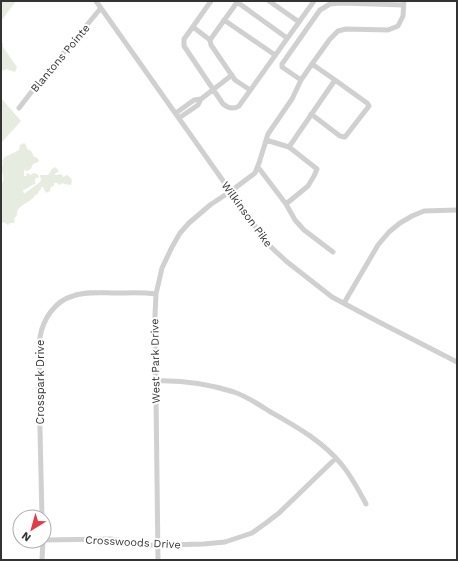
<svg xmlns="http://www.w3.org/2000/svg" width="458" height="561" viewBox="0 0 458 561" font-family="'Work Sans',sans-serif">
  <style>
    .green { fill: #e6ecdf }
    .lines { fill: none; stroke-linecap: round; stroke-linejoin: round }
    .minor { stroke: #d0d0d0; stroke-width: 5 }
    .labels { text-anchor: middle; stroke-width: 4; stroke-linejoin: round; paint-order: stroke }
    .street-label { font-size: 11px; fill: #333; stroke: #fff }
  </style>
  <rect width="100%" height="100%" fill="#fff"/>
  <path class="green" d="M 1,1 L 16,1 L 1,21 Z
    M 1,41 L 3,44 L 3,47 L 17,67 L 15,72 L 6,69 L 3,71 L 1,68 Z
    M 1,98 L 21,121 L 1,143 Z
    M 24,143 L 26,145 L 27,149 C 32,150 32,153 34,157 L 36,157 L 39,160 L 38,162 L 33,164 L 31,169 L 27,171 L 24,170 L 24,176 L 26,176 L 27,173 L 31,175 L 33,173 L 37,174 L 39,177 L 35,179 L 35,184 C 30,185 28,189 23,190 L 24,194 L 40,182 L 41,180 L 40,175 L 48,175 L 52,169 L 55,167 L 59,171 L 54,175 L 57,175 L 60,174 L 62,175 L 63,177 C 64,177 65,176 66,175 C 68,175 71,178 72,180 L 71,185 L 64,184 L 63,183 L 59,185 L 57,183 L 54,183 L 54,186 L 51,187 L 50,191 L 46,193 L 43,187 L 41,187 L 41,189 L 39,191 L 38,194 L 35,195 C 32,203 15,205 17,215 L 14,219 L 15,222 L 13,223 L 10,223 L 8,225 L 5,223 L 1,222 L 1,183 L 3,182 C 3,180 4,178 3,177 C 3,171 0,170 3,164 L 2,161 L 5,157 L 19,150 L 20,145 Z"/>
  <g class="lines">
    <path class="minor" d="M 96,1 L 260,233 L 271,247 L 286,261 L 332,297 L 377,321 L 457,362
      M 211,1 L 187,35 L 184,39 L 184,46 L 223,104 C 228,108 233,110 239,106 L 314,1
      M 238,1 L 210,40 L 211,45 L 235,80 L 250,90
      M 269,1 L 299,22
      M 237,2 L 287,38
      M 224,20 L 275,55
      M 193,27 L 210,40
      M 301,80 L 282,67 L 282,64 L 320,10 L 330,4 L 340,3 L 403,5
      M 201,99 L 232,75
      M 19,108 L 36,86 L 101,8
      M 176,113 L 194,100 L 201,99 L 198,105 L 179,118
      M 311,114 L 340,136 L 345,137 L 369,106 L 367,103 L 335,80
      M 266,140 L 289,147 L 335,80 L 312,64
      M 258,167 L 286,204 L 308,186 L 314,176 L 317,169 L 289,147
      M 286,204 L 295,220 L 304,230 L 333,252
      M 344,303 L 378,245 L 389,232 L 400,223 L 412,216 L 424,211 L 457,210
      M 155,381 C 182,380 208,384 234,392 C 246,396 258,404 269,411 C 295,426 323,441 342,465 C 352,477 359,491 366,504
      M 42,517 L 39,388 L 40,337 C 43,319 55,301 73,296 C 86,291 102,293 116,293 C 129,293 142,292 156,294
      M 44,540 L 111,539 L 150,545 L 165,545 L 204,544 L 225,542 L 252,533 L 266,523 L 279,513 L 336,458
      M 42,560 L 43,541
      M 158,560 L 155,315 L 156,294 L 162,268 L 172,247 L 180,233 L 189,223 L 210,205 L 231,191 L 255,173 L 259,163 L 268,134 L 292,99 L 301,80 L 312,64 L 330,39 L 338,31 L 346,29 L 388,30 L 398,26 L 403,16 L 404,1"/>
  </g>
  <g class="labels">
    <g class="street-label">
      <text transform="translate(60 58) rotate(-50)" y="4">Blantons Pointe</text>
      <text transform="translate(247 214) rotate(54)" y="4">Wilkinson Pike</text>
      <text transform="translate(155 361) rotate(-91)" y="4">West Park Drive</text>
      <text transform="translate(40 382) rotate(-90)" y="4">Crosspark Drive</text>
      <text transform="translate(133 542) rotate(3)" y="4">Crosswoods Drive</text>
    </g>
  </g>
  <rect width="458" height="561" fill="none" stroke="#333333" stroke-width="4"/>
  <g transform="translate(32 529) rotate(217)"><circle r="19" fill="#ffffff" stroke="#adadad"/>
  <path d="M0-3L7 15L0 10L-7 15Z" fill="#e63946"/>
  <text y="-6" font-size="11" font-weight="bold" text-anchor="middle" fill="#333333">N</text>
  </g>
</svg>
